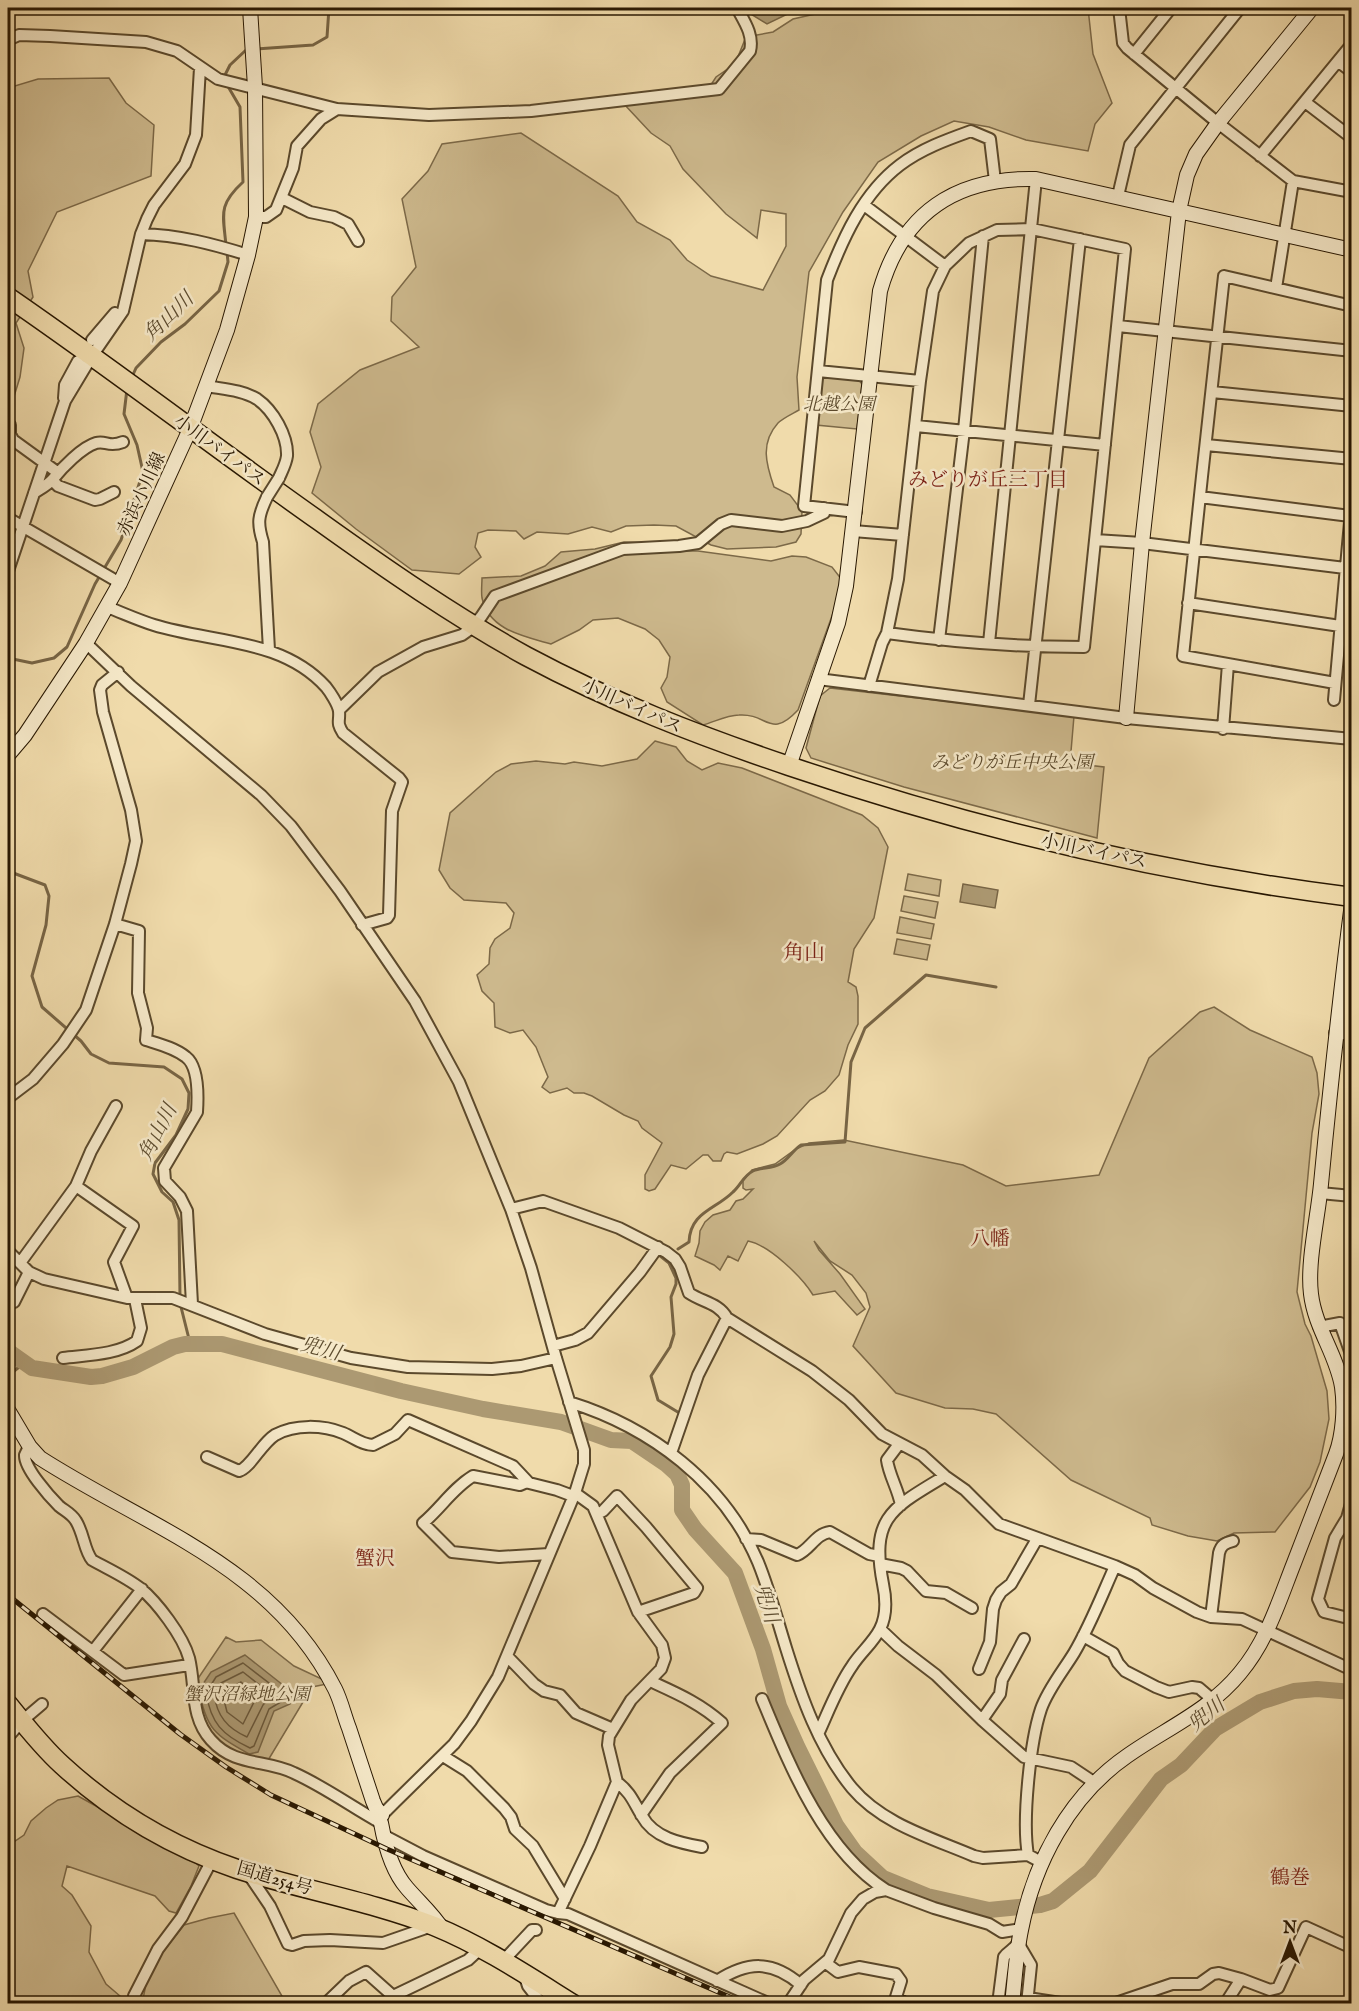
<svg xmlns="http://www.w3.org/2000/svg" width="1359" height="2011" viewBox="0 0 1359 2011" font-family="'IM FELL English','Noto Serif JP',serif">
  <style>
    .green { fill: #ceba8e; stroke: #7c6948; stroke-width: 1.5 }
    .water { fill: #ac9972; stroke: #786545; stroke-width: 1.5 }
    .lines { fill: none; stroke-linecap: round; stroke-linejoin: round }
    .shore { stroke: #6a583a; stroke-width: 1.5 }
    .stream { stroke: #786545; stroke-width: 3 }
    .river { stroke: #ac9972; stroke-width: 16 }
    .street-casing { stroke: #5b492c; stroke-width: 14 }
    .secondary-casing { stroke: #291802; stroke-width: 16 }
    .highway-casing { stroke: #291802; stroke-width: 21 }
    .street { stroke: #f5e8c8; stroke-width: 10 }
    .secondary { stroke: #f5e8c8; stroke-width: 14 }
    .highway { stroke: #f0dbab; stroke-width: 18 }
    .rail-casing { stroke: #291802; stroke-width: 5 }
    .rail { stroke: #f5e8c8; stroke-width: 3; stroke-dasharray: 9; stroke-linecap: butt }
    .street-bridge-casing { stroke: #5b492c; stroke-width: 14; stroke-linecap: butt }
    .street-bridge { stroke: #f5e8c8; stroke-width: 10 }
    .labels { text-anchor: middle; stroke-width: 5; stroke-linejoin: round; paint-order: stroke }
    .park-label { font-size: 18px; font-style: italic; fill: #5b492c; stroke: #f5e8c8 }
    .street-label { font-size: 18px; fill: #291802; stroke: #f5e8c8 }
    .water-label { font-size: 20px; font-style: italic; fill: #5d4c2f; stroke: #f5e8c8 }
    .neighbourhood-label { font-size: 20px; fill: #7a1f14; stroke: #f5e8c8 }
    .quarter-label { font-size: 21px; fill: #7a1f14; stroke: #f5e8c8 }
  </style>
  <rect width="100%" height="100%" fill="#f0dbab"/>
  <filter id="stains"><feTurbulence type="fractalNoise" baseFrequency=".00333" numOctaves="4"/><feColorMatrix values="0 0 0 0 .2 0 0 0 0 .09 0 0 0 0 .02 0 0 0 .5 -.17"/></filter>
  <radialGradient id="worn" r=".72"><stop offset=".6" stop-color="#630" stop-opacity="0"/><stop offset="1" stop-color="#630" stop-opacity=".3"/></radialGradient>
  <path class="green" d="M 829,8 L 1088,8 L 1093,54 L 1112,103 L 1095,124 L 1088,151 L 1026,140 L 989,127 L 954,121 L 921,136 L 878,162 L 843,212 L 809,272 L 797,377 L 799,410 C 792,414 783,418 778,423 C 760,443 766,464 774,487 L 790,495 L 802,511 L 801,534 L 796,542 L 776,547 L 727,549 L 711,545 L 676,526 L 654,525 L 626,526 L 611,532 L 592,527 L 568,534 L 537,532 L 524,539 L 516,531 L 488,530 L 478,533 L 475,547 L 481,557 L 459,574 L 412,570 L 356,529 L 312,493 L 321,467 L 310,432 L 318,404 L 360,370 L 419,347 L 391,321 L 392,297 L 416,267 L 402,199 L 428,171 L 442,144 L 521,133 L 618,196 L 637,222 L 670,240 L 687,260 L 711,276 L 763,290 L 786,246 L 786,214 L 761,210 L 757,238 L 726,214 L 683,169 L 670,146 L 651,133 L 624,104 L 705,94 L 716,77 L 735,64 L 746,37 L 773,32 L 793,19 L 824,12 Z
    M 109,78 L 126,103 L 154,125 L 151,176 L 57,212 L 28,271 L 33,297 L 16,323 L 24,348 L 20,377 L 8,416 L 8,88 L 38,79 Z
    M 826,376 L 858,379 L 862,384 L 857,429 L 816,425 L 822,378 Z
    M 624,542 L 663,543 L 683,551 L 698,551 L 771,561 L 792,556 L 806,557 L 832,567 L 842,580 L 837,602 L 798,710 C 770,740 768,713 739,715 C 727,715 714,722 703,725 L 667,702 L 661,688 L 667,677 L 670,657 L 659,640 L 645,629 L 618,618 L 593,620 L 579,630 L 551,644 C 523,636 489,630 482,598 C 481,592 482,584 482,578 L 521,576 L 545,566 L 561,552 L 595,549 Z
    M 830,688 L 1074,716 L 1070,763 L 1104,767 L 1097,838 L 904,787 L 811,758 L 806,748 L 820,696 Z
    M 655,741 L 676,747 L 687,761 L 702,770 L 718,763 L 742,768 L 862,815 L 878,828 L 888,847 L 874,918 L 854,949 L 848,982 L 856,987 L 858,996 L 858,1024 L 848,1045 L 839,1075 L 825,1091 L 810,1100 L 777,1136 L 763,1144 L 737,1154 L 727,1152 L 724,1154 L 721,1161 L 713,1161 L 708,1155 L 703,1155 L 686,1169 L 671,1165 L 655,1189 L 649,1191 L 645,1189 L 645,1175 L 662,1143 L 642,1128 L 638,1121 L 624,1115 L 592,1096 L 584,1093 L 574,1093 L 567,1088 L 550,1093 L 542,1087 L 548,1077 L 536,1047 L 523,1030 L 510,1033 L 495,1027 L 494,1003 L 482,991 L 477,975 L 489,964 L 490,948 L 495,939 L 510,928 L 514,913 L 506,903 L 464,900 L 450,888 L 439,870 L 450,813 L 496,772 L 511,764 L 536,761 L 565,764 L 574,762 L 602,766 L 637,759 Z
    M 908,874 L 941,880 L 939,896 L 905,890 Z
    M 904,896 L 938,902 L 935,918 L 901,911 Z
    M 900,917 L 934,924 L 931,939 L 897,933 Z
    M 897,939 L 930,945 L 927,960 L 894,954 Z
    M 1214,1007 L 1250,1030 L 1312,1057 L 1317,1073 L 1319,1094 L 1312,1133 L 1297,1292 L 1305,1324 L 1311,1336 L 1327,1391 L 1329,1419 L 1320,1462 L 1310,1487 L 1275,1532 L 1234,1533 L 1217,1541 L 1188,1536 L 1152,1525 L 1150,1518 L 1071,1480 L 996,1414 L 973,1409 L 945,1408 L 896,1393 L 853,1346 L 870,1307 L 866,1293 L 852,1275 L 830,1261 L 814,1241 L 819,1250 L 840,1274 L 865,1309 L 857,1315 L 835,1291 L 813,1295 C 802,1277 769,1245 748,1241 L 738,1261 L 728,1256 L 720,1270 L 714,1265 L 695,1256 L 699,1243 L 700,1231 L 705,1222 L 713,1215 L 730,1210 L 736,1201 L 743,1199 L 753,1189 L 746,1190 L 743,1188 L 743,1181 L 752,1170 L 775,1164 L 796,1149 L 809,1143 L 844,1140 L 963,1165 L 1006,1186 L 1099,1175 L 1149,1058 L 1200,1012 Z
    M 226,1637 L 236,1642 L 261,1640 L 294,1666 L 326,1681 L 327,1684 L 312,1687 L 267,1762 L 227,1749 L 204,1726 L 198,1702 L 197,1680 Z
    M 78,1796 L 193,1860 L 199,1866 L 191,1886 L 176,1913 L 169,1911 L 155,1896 L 67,1866 L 62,1886 L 72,1895 L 91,1926 L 89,1952 L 106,1984 L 120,1996 L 114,2003 L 8,2003 L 8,1846 L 24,1835 L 31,1821 L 46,1808 L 58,1800 Z
    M 234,1913 L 286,2003 L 142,2004 L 146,1984 L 162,1953 L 184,1925 L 209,1918 Z"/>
  <path class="water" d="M 745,8 L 800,8 L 767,24 L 749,13 Z
    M 963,884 L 998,890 L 995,908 L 960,902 Z
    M 245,1655 L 293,1693 L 290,1704 L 274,1711 L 258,1752 L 249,1754 C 215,1735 206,1729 199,1690 L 211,1672 Z"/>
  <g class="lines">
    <path class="shore" d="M 243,1663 L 286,1696 L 284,1700 L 269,1709 L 254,1746 L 250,1748 C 222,1735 211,1723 206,1693 L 216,1677 Z
      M 243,1672 L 272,1695 L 263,1705 L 247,1737 C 227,1728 217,1716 214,1694 L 221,1683 Z
      M 241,1682 L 257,1696 L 243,1724 L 227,1712 L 223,1696 L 227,1690 Z"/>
    <path class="stream" d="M 329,10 L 456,11 L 471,8
      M 256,49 L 313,45 L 327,37 L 329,8
      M 224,77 L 230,65 L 246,50 L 249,50
      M 226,83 L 240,107 L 243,182 C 218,205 223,214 226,245
      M 132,377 L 136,368 L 161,342 L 185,324 L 219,291 L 228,262 L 227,252
      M 8,658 L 32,663 L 54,658 L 67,647 L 95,584 L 121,540 L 143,472 L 137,445 L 124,414 L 127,389
      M 8,871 L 45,885 L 49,896 L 46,925 L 32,976 L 42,1007 L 81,1041 L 91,1054 L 109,1063 L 164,1067 L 182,1079 L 189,1093 L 188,1109 L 176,1135 L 155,1163 L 153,1174 L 162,1192 L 173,1202 L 179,1220 L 180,1297
      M 678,1249 L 689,1242 C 690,1212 715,1210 733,1192 C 741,1185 743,1176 753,1171 C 761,1167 772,1169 780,1164 C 788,1160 793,1150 801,1145 L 845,1142 L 851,1062 L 865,1028 L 926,975 L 996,987
      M 659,1255 L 669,1263 L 676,1278 L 676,1284 L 671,1297 L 674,1334 L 670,1347 L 651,1376 L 658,1400 L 681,1414
      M 180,1303 L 190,1343
      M 8,1376 L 24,1363"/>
    <path class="river" d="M 8,1351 L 32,1368 L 91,1377 L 102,1376 L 133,1367 L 173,1347 L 185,1344 L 222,1344 L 401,1391 L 483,1409 L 561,1422 L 611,1440 L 632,1441 L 666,1464 L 677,1474 L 682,1485 L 682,1510 L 695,1529 L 735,1573 L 763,1649 L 779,1706 L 797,1746 L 836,1825 L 855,1852 L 883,1878 L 927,1896 L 989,1910 L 1040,1905 L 1053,1901 L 1090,1871 L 1161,1779 L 1181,1765 L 1215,1729 L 1260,1702 L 1294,1691 L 1317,1689 L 1352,1692"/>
    <g class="street-casing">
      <path id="street" d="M 1119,8 L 1123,43 L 1127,48 L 1218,123 L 1293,181 L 1352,192
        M 8,40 L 19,35 L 50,36 L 146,42 L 177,51 L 218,79 L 337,109
        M 1134,54 L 1171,8
        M 1339,62 L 1352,72
        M 1305,102 L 1352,138
        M 1260,156 L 1352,44
        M 1118,196 L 1130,145 L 1240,8
        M 282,198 L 310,212 L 334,217 L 348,224 L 358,241
        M 864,205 L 945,266
        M 256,217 L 266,217 L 276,210 L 293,168 L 297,146 L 321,119 L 337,109 L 429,115 L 531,111 L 719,89 L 750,51 C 754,35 744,21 737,8
        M 141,234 C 179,235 213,244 248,255
        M 1276,288 L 1293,181
        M 1118,326 L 1352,351
        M 92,340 L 115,313
        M 818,371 L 920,381
        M 206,386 C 222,389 243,390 257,399 C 273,410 288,436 287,456 C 286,464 282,471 279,478
        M 1212,392 L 1352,406
        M 64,398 L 65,385 L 78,361
        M 10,425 L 10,434 L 13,440 L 57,472
        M 916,426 L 1105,445
        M 1206,445 L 1352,459
        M 52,480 L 58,486 L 95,500 L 100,499 L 114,492
        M 34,493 C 40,489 48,485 53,479 C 62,468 82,447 96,443 C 106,440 108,448 123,442
        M 267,497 C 258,516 257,523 263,542 L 269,650
        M 1200,497 L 1350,516
        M 856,512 L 804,506 L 827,280 C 843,238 863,193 900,165 C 921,149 946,140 971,131 L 990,139 L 995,181
        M 8,518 L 120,583
        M 853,531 L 903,535
        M 1095,540 L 1142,543 L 1345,568
        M 8,571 L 65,401 L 92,356 L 123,311 L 141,234 L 147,219 L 154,205 L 185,164 L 196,135 L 200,68
        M 1188,603 L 1340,626
        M 107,607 C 123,613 138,620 154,625 C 212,643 282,638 326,687 C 330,692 338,704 339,711 C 340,722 336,722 343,733 L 399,778 L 402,782 L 392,811 L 389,915 L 387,918 L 362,925
        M 939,640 L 964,430 L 983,236
        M 989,643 L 1036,179
        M 818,679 L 1126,718 L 1352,739
        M 1335,683 L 1183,656 C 1196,529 1210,403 1224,276 L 1352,306
        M 869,686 L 882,643 L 887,633 L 898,579 L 920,381 L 933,291 L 945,266 L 969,243 L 997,230 L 1032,229 L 1125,249 L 1084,647 C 1018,647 952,642 887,633
        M 1334,700 L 1352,500
        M 1029,705 L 1080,239
        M 339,710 L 378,672 L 423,647 L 462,635 L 469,630 L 481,617 L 495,596 L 623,549 L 679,546 L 698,543 L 721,524 L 731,520 L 782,526 L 807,521 L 824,513 L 824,508
        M 1223,729 L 1228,664
        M 115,924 L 139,931 L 138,993 L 147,1028 L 146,1040 C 159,1044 175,1048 186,1057 C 199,1067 198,1097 197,1112 L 164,1168 L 165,1181 L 180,1197 L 187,1211 L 192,1304
        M 1335,1033 L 1352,1035
        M 8,1098 L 33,1079 L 63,1044 L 86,1010 L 115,924 L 131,864 L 136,841 L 131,810 L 103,712 L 100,690 L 102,685 L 118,672
        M 76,1186 L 133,1226 L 114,1262 L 127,1298
        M 1320,1193 L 1352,1196
        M 511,1209 L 543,1201 L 619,1228 L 666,1252 L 675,1259 L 680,1267 L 689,1293 C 702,1302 719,1303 727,1318 L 812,1371 L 849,1400 L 882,1434 L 922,1455 L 945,1476 L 965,1490 L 999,1524 L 1115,1566 L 1135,1575 L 1153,1588 L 1197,1612 L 1211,1617 L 1242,1619 L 1352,1670
        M 8,1251 L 29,1272 L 44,1279 L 127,1298 L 173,1298 L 265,1334 L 351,1358 L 408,1367 L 492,1369 L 521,1366 L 556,1358
        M 20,1263 L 76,1186 L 91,1151 L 116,1106
        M 1352,1264 L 1352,1268
        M 8,1297 L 14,1302 L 29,1272
        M 1319,1327 L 1340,1323 L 1352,1357
        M 553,1346 L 575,1340 L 588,1333 L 640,1272 L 658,1247
        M 63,1358 C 87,1355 117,1355 137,1341 L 141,1328 L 135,1299
        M 569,1402 C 650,1427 724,1482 758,1562 C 769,1589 777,1619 786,1648 C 801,1696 819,1748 852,1788 C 882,1824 932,1838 974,1856 L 983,1858 L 1028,1855 L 1041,1862
        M 899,1444 L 887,1460 C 889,1475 898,1489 901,1505
        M 30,1447 C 27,1450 26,1452 25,1455 C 24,1468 50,1497 59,1506 C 65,1511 72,1514 76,1521 C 84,1534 84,1550 92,1560 C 108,1569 126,1577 140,1588 C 157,1602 183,1636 189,1658 C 196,1687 190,1717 211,1740 C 235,1767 265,1759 294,1773 C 325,1787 352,1807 381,1823 L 382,1815 L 395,1802 L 454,1744 L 471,1721 L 498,1677 L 575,1493 L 584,1464 L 584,1450 L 556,1358 L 531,1268 L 511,1209 L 459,1082 L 415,1001 L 340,891 L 291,826 L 261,795 L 131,686 L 86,643
        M 671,1453 L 698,1375 L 727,1318
        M 207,1457 L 239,1471 C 251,1467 261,1444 275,1435 C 295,1424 323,1425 343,1433 C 353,1437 362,1445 373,1445 L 395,1434 L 408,1420 L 513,1466 L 529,1483 L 557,1490 L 573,1496
        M 527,1482 L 520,1485 L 473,1476 C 453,1488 441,1508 423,1523 L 452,1552 L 499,1557 L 549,1554
        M 1352,1500 L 1347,1518 L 1335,1538 L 1318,1599 L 1324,1612 L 1352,1619
        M 597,1514 L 603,1511 L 617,1496 L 646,1527 L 697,1588 L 694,1593 L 638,1612
        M 746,1539 L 761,1540 L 797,1555 C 810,1550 815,1534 830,1532 L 869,1554 L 879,1556
        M 880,1564 L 901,1568 L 907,1571 L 926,1591 L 946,1593 L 972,1608
        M 43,1614 L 124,1675 L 189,1665
        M 1211,1617 L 1219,1553 C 1221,1545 1225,1543 1233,1541
        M 880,1629 L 898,1646 L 936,1675 L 982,1720 L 1024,1757 L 1071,1767 L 1095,1783
        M 1083,1636 L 1113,1653 L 1118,1663 L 1125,1671 L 1156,1687 L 1169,1692 L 1192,1687 L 1199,1688 L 1213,1700
        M 93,1651 L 142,1589
        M 507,1656 L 534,1684 L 544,1691 L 560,1695 L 576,1713 L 613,1729
        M 979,1669 L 990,1642 L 993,1609 L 996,1600 L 1001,1592 L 1011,1584 L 1037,1539
        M 762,1699 C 790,1766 823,1850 886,1890
        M 982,1720 L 1000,1694 L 1002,1680 L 1024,1639
        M 819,1732 C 829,1710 838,1686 852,1666 C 860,1653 873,1643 880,1629 C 887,1615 886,1598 883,1584 C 870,1517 892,1508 945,1476
        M 8,1737 L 22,1721 L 42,1704
        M 443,1756 L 467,1771 L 504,1808 L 511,1817 L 515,1829 L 533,1846 L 565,1899
        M 617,1782 C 631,1793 633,1801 642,1816 C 654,1838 680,1843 702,1847
        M 641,1815 L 670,1773 L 722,1723 C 700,1703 676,1693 650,1681
        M 383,1835 L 423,1856 L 546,1910 L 558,1913 L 568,1914 L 770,2004
        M 1028,1855 C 1022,1821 1030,1742 1041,1709 C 1048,1689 1063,1671 1074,1653 C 1090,1626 1102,1595 1115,1566
        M 249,1875 L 270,1906 L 288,1944 L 292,1945 L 304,1941 L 330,1940 L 383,1943 L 432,1926
        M 558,1913 L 590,1846 L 617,1782 L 608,1745 L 609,1736 L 631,1700 L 661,1669 L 665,1658 L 662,1645 L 638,1612 L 593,1506 L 575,1493
        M 503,1961 L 532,1930 L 536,1930
        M 826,1963 L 838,1972 L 859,1967 L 896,1974 L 901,1981 L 896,1997 L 906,2004
        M 524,1974 L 528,1986 L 542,2004
        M 1241,1979 L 1270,1990 L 1278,1988 L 1306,1927 L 1352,1948
        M 717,1981 C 748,1961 772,1960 801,1985
        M 1028,1998 L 1067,2004
        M 135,2004 L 134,1996 L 158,1949 L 182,1917 L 212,1860
        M 325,2004 L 349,1981 L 366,1972 L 393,1996 L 468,1960 L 481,1948
        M 788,2004 L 804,1980 L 829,1959 L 851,1913 L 863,1899 L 875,1892 L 886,1890 L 934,1908 L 989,1924 L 1002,1932 L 1021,1929
        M 998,2004 L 1004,1957 C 1008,1951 1014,1950 1018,1943 L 1031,1965 L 1027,2004
        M 1113,2004 L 1172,1984 L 1199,1984 L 1213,1974 L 1219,1973 L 1241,1979 L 1225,2004"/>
    </g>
    <g class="secondary-casing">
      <path id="secondary" d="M 1126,718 L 1142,543 L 1179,211 L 1187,175 L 1196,154 L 1218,123 L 1312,8
        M 8,755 L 25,735 L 86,643 L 120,583 L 190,429 L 227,330 L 248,255 L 256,217 L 255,87 L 250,8
        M 789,766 L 838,623 L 846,586 L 880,291 C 902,213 956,177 1036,179 L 1352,250
        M 8,1410 L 30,1447 L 40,1458 C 149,1528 273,1566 335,1689 C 341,1701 344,1715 349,1728 C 357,1752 365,1776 373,1801 L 376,1808 L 382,1815
        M 381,1823 C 385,1845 392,1871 407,1888 C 419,1902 433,1914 443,1930
        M 1012,2004 C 1015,1979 1016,1954 1021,1930 C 1034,1863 1069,1796 1127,1756 C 1165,1729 1209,1711 1240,1673 C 1267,1641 1279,1601 1294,1563 C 1308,1527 1322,1491 1336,1454 C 1343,1435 1345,1408 1342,1387 C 1337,1355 1315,1328 1311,1294 C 1307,1262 1318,1217 1321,1184 C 1330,1090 1340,997 1352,903"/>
    </g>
    <g class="highway-casing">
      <path id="highway" d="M 8,297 C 113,369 214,447 319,521 C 386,569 454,616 526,656 C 612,702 697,735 789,766 C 972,828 1160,873 1352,897
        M 8,1704 C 25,1725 42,1747 62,1765 C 112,1811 172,1847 237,1869 C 302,1890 370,1901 434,1926 C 483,1946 528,1976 573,2004"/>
    </g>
    <use href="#street" class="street"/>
    <use href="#secondary" class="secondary"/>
    <use href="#highway" class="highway"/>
    <g class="rail-casing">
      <path id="rail" d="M 8,1595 L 180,1734 L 226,1767 L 271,1795 L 387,1849 L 746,2004"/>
    </g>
    <use href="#rail" class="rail"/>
    <g class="street-bridge-casing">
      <path id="street-bridge" d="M 267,497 L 279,478"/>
    </g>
    <use href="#street-bridge" class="street-bridge"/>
  </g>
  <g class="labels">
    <g class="park-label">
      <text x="839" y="410">北越公園</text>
      <text x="1012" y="768">みどりが丘中央公園</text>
      <text x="247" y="1700">蟹沢沼緑地公園</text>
    </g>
    <g class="street-label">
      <text transform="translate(220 450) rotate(36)" y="6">小川バイパス</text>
      <text transform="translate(141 494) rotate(-65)" y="6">赤浜小川線</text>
      <text transform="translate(632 706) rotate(24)" y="6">小川バイパス</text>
      <text transform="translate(1094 851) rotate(12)" y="6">小川バイパス</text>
      <text transform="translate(275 1878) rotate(16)" y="6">国道254号</text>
    </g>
    <g class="water-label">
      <text transform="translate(168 316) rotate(-44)" y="7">角山川</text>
      <text transform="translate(157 1132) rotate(-63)" y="7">角山川</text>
      <text transform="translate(321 1348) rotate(15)" y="7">兜川</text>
      <text transform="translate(767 1603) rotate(72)" y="7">兜川</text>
      <text transform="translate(1206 1714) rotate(-39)" y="7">兜川</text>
    </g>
    <g class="neighbourhood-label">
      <text x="988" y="486">みどりが丘三丁目</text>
      <text x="990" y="1245">八幡</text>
      <text x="375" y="1565">蟹沢</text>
      <text x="1290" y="1884">鶴巻</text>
    </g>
    <g class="quarter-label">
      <text x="804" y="959">角山</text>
    </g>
  </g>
  <rect width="1359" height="2011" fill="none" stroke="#f0dbab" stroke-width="30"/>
  <rect x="9" y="9" width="1341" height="1993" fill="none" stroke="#291802" stroke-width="3"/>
  <rect x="15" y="15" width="1329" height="1981" fill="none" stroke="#291802" stroke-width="1.5"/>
  <g transform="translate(1290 1942)" stroke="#f5e8c8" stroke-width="4.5" paint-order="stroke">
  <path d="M0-4.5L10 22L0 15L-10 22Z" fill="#291802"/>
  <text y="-9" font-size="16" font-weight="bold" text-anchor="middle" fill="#291802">N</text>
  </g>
  <rect width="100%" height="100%" filter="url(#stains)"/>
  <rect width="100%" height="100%" fill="url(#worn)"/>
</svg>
